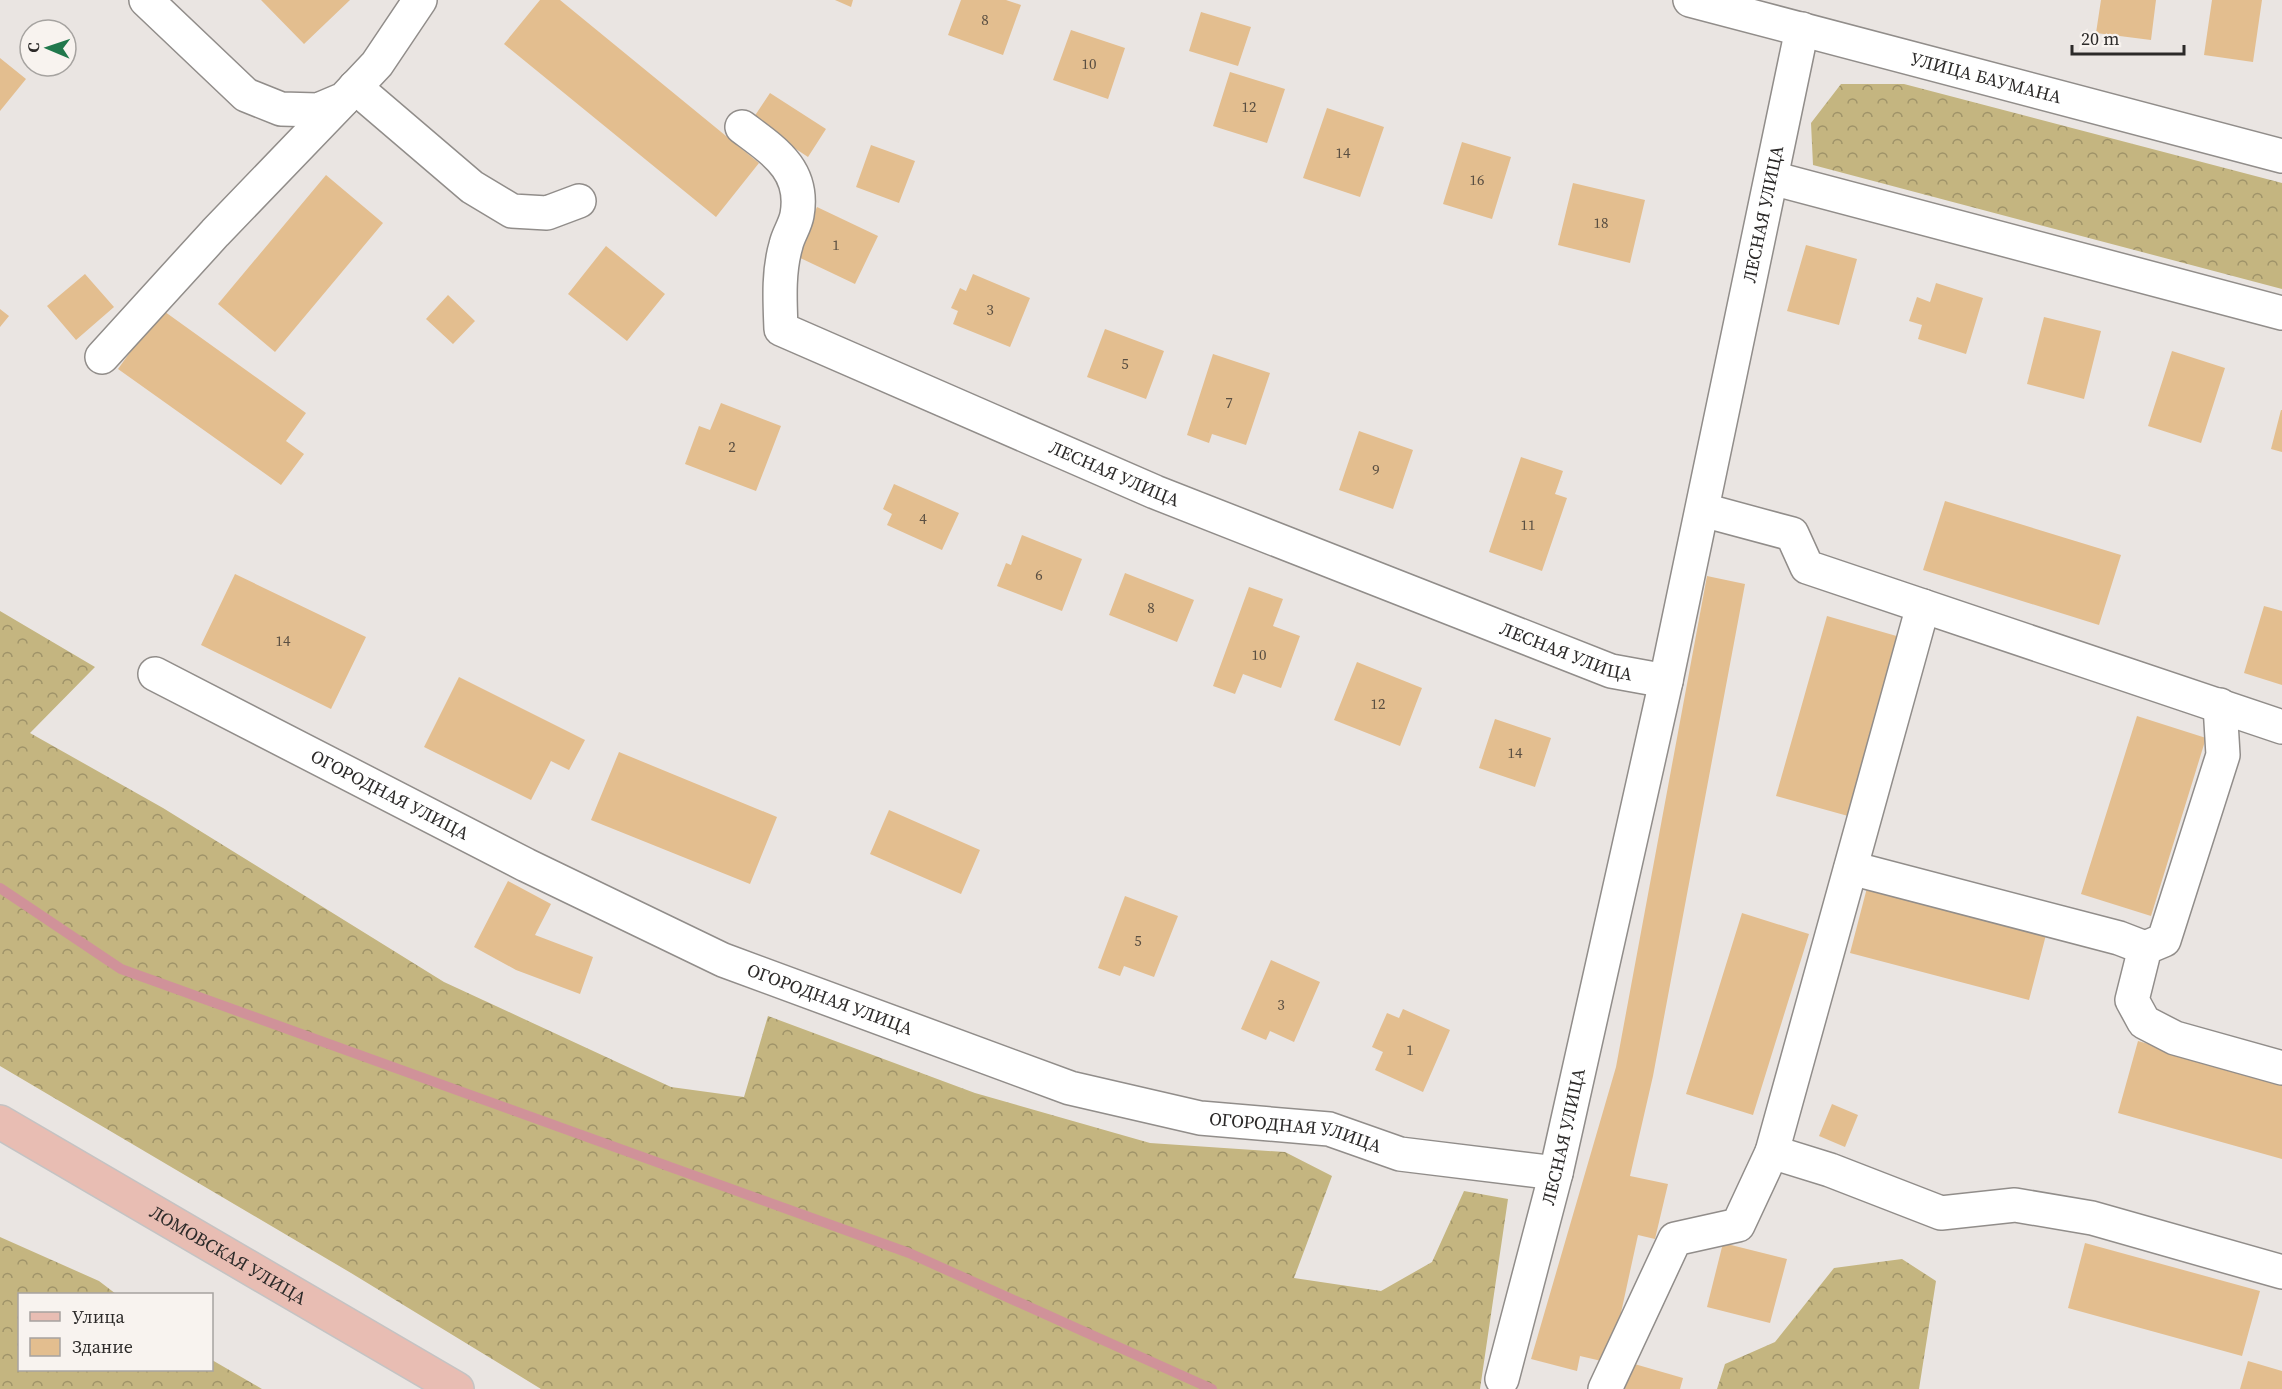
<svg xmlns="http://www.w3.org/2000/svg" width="2282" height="1389" viewBox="0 0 2282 1389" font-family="'Source Serif 4',serif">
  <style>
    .forest { fill: url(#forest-crowns) }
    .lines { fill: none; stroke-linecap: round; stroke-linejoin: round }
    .stream { stroke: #d09299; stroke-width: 10 }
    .building { fill: #e3be8f }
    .minor-casing { stroke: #918d8a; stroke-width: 36 }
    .major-casing { stroke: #c4c3c3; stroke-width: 36 }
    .minor { stroke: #fff; stroke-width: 33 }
    .major { stroke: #e8bdb3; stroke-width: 33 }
    .labels { text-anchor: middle; stroke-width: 5; stroke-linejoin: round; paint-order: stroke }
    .number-label { font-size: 15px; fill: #5a4f42 }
    .street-label { font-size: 18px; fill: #2c2a29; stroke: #f8f3ef }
  </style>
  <defs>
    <pattern id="forest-crowns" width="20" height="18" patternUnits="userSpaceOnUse" patternTransform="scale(1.5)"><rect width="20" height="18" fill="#c4b580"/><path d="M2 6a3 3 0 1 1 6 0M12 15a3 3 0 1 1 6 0" fill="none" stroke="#9f9369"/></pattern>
  </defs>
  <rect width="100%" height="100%" fill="#eae5e2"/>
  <path class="forest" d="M 1841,84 L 1904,84 L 2282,183 L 2282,289 L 1813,165 L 1811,123 Z
    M 0,611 L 95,667 L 30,733 L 163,808 L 444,982 L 671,1087 L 744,1097 L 768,1016 L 975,1093 L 1150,1143 L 1285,1152 L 1332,1176 L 1294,1278 L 1381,1291 L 1432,1262 L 1464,1191 L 1508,1199 L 1480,1389 L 541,1389 L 351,1273 L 0,1066 Z
    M 0,1237 L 99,1281 L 116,1294 L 20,1294 L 20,1370 L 212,1370 L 212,1360 L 262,1389 L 0,1389 Z
    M 1902,1259 L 1936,1281 L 1919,1389 L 1717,1389 L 1725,1364 L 1775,1342 L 1834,1268 Z"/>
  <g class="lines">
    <path class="stream" d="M 0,888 L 121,969 L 909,1253 L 1212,1389"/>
  </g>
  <path class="building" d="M 261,0 L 350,0 L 304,44 Z
    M 540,0 L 560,0 L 759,163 L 716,217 L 504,44 Z
    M 835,0 L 853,0 L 851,7 Z
    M 961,0 L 1006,0 L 1021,5 L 1003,55 L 948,35 Z
    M 2101,0 L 2156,0 L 2151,40 L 2096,33 Z
    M 2212,0 L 2262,0 L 2253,62 L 2204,55 Z
    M 1201,12 L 1251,27 L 1238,66 L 1189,51 Z
    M 1071,30 L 1125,48 L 1108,99 L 1053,80 Z
    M 0,58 L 26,79 L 0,111 Z
    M 1230,72 L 1285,89 L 1267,143 L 1213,126 Z
    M 770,93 L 826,129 L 808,157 L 752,120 Z
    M 1327,108 L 1384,127 L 1360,197 L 1303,178 Z
    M 1462,142 L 1511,157 L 1492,219 L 1443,204 Z
    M 871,145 L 915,161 L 899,203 L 856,187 Z
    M 326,175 L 383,223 L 275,352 L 218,304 Z
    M 1573,183 L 1645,200 L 1630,263 L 1558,245 Z
    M 817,207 L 878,236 L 855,284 L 794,255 Z
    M 1806,245 L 1857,259 L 1839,325 L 1787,311 Z
    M 606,246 L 665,294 L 627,341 L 568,294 Z
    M 85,274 L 114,307 L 76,340 L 47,306 Z
    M 973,274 L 1030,298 L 1010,347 L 953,324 L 958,311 L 951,308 L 960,288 L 966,291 Z
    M 1936,283 L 1983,298 L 1966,354 L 1918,339 L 1922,325 L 1909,321 L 1917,297 L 1930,302 Z
    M 448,295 L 475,321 L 453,344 L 426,319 Z
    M 0,309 L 9,316 L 0,327 Z
    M 161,309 L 306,413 L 286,441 L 304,454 L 281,485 L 118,369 Z
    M 2044,317 L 2101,331 L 2084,399 L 2027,384 Z
    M 1105,329 L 1164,351 L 1146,399 L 1087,377 Z
    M 2172,351 L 2225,368 L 2201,443 L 2148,426 Z
    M 1213,354 L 1270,373 L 1246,445 L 1212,434 L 1209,443 L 1187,435 Z
    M 721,403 L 781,426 L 756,491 L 685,464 L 699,426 L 710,430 Z
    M 2281,410 L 2282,410 L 2282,452 L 2271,449 Z
    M 1359,431 L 1413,450 L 1393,509 L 1339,490 Z
    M 1521,457 L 1563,471 L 1555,494 L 1567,498 L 1542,571 L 1489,552 Z
    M 894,484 L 959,513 L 942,550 L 887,525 L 892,514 L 883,509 Z
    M 1945,501 L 2121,555 L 2099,625 L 1923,570 Z
    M 1022,535 L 1082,559 L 1062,611 L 997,586 L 1006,563 L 1011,565 Z
    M 1125,573 L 1194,600 L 1177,642 L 1109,615 Z
    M 235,574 L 366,637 L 331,709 L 201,645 Z
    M 1707,576 L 1745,584 L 1653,1076 L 1630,1176 L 1668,1184 L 1655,1239 L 1638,1235 L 1610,1363 L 1580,1356 L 1577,1371 L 1531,1359 L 1616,1067 Z
    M 1249,587 L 1283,599 L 1273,626 L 1300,636 L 1281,688 L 1243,674 L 1235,694 L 1213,686 Z
    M 2264,606 L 2282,611 L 2282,685 L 2244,673 Z
    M 1827,616 L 1900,637 L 1848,816 L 1776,796 Z
    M 1357,662 L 1422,688 L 1400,746 L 1334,720 Z
    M 459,677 L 585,740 L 569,770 L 551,761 L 531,800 L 424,747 Z
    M 2137,716 L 2206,738 L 2151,916 L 2081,894 Z
    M 1495,719 L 1551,738 L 1535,787 L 1479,768 Z
    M 619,752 L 777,817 L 750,884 L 591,820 Z
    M 889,810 L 980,850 L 961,894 L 870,854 Z
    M 508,881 L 551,904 L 535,935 L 593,957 L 580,994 L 516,970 L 474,947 Z
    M 1868,884 L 2047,931 L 2029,1000 L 1850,953 Z
    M 1125,896 L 1178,916 L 1154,977 L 1124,966 L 1120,976 L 1098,968 Z
    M 1742,913 L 1809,934 L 1753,1115 L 1686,1094 Z
    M 1271,960 L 1320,982 L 1294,1042 L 1270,1031 L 1266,1040 L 1241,1029 Z
    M 1403,1009 L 1450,1030 L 1423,1092 L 1375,1070 L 1383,1052 L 1372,1047 L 1387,1013 L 1399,1018 Z
    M 2138,1041 L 2282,1082 L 2282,1159 L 2118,1113 Z
    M 1832,1104 L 1858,1115 L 1845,1147 L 1819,1136 Z
    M 1723,1243 L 1787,1259 L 1770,1323 L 1707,1307 Z
    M 2085,1243 L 2260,1291 L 2242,1356 L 2068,1308 Z
    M 2248,1361 L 2282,1371 L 2282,1389 L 2240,1389 Z
    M 1631,1363 L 1683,1378 L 1680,1389 L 1623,1389 Z"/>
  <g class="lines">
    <g class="minor-casing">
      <g id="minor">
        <path d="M 146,0 L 246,95 L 281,109 L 318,110 L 344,99 L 377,64 L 420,0"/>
        <path id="s1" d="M 1690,0 L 2282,156"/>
        <path d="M 355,87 L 472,187 L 512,211 L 547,213 L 579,201"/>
        <path id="s2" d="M 742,127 C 774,151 805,170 797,215 C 795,226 788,235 786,245 C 778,272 780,302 781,329 L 1155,492 L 1611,671 L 1666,681"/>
        <path d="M 1772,178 L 2282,313"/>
        <path d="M 102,357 L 215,233 L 343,100"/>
        <path d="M 1703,510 L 1792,534 L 1807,567 L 2282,727"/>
        <path d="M 1923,606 L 1772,1152 L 1830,1170 L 1941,1213 L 2015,1205 L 2092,1218 L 2282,1272"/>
        <path id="s3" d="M 155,674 L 526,865 L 723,960 L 1070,1088 L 1200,1118 L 1329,1129 L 1400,1154 L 1556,1173"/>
        <path d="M 2220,705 L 2223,755 L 2164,940 L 2145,948 L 2132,1000 L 2144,1022 L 2175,1038 L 2282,1068"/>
        <path d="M 1851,868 L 2119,938 L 2145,948"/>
        <path id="s4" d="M 1502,1379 L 1556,1173 L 1666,681 L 1802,29"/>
        <path d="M 1605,1389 L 1675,1239 L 1738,1225 L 1772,1152"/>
      </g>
    </g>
    <g class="major-casing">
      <g id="major">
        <path id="s5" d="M 0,1122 L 457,1389"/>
      </g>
    </g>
    <use href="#minor" class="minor"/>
    <use href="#major" class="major"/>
  </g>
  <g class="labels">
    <g class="number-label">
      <text x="985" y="25">8</text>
      <text x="1089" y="69">10</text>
      <text x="1249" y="112">12</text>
      <text x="1343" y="158">14</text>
      <text x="1477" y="185">16</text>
      <text x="1601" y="228">18</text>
      <text x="836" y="250">1</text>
      <text x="990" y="315">3</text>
      <text x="1125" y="369">5</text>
      <text x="1229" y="408">7</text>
      <text x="732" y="452">2</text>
      <text x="1376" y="475">9</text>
      <text x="923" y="524">4</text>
      <text x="1528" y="530">11</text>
      <text x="1039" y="580">6</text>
      <text x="1151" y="613">8</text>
      <text x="283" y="646">14</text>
      <text x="1259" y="660">10</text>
      <text x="1378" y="709">12</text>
      <text x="1515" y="758">14</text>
      <text x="1138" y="946">5</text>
      <text x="1281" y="1010">3</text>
      <text x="1410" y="1055">1</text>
    </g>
    <g class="street-label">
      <text dy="6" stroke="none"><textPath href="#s1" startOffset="306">УЛИЦА БАУМАНА</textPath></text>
      <text dy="6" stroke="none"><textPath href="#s4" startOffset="1194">ЛЕСНАЯ УЛИЦА</textPath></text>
      <text dy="6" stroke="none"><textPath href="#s2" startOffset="591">ЛЕСНАЯ УЛИЦА</textPath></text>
      <text dy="6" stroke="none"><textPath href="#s2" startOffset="1077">ЛЕСНАЯ УЛИЦА</textPath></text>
      <text dy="6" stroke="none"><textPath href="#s3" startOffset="264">ОГОРОДНАЯ УЛИЦА</textPath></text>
      <text dy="6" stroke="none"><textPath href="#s3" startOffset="750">ОГОРОДНАЯ УЛИЦА</textPath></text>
      <text dy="6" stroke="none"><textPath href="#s3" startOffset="1236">ОГОРОДНАЯ УЛИЦА</textPath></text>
      <text dy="6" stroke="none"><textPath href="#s4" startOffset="250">ЛЕСНАЯ УЛИЦА</textPath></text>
      <text dy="6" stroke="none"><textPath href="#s5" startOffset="264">ЛОМОВСКАЯ УЛИЦА</textPath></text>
    </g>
  </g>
  <rect x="18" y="1293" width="195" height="78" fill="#f8f3ef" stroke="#a6a3a0" stroke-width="1.5"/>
  <rect x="30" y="1312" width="30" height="9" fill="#e8bdb3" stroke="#a6a3a0" stroke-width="1.5"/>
  <text x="72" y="1323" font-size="18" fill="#2c2a29">Улица</text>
  <rect x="30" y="1338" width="30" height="18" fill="#e3be8f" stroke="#a6a3a0" stroke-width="1.5"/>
  <text x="72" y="1353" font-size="18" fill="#2c2a29">Здание</text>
  <g transform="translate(48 48) rotate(272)"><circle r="28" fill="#f8f3ef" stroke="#a6a3a0" stroke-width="1.5"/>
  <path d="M0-4.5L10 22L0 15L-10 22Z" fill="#20784c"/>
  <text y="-9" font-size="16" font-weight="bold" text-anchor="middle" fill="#2c2a29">С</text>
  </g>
  <path d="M2072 45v9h112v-9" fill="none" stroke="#2c2a29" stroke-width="3"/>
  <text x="2081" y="45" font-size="18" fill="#2c2a29" stroke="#f8f3ef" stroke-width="4.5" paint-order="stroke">20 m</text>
</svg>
